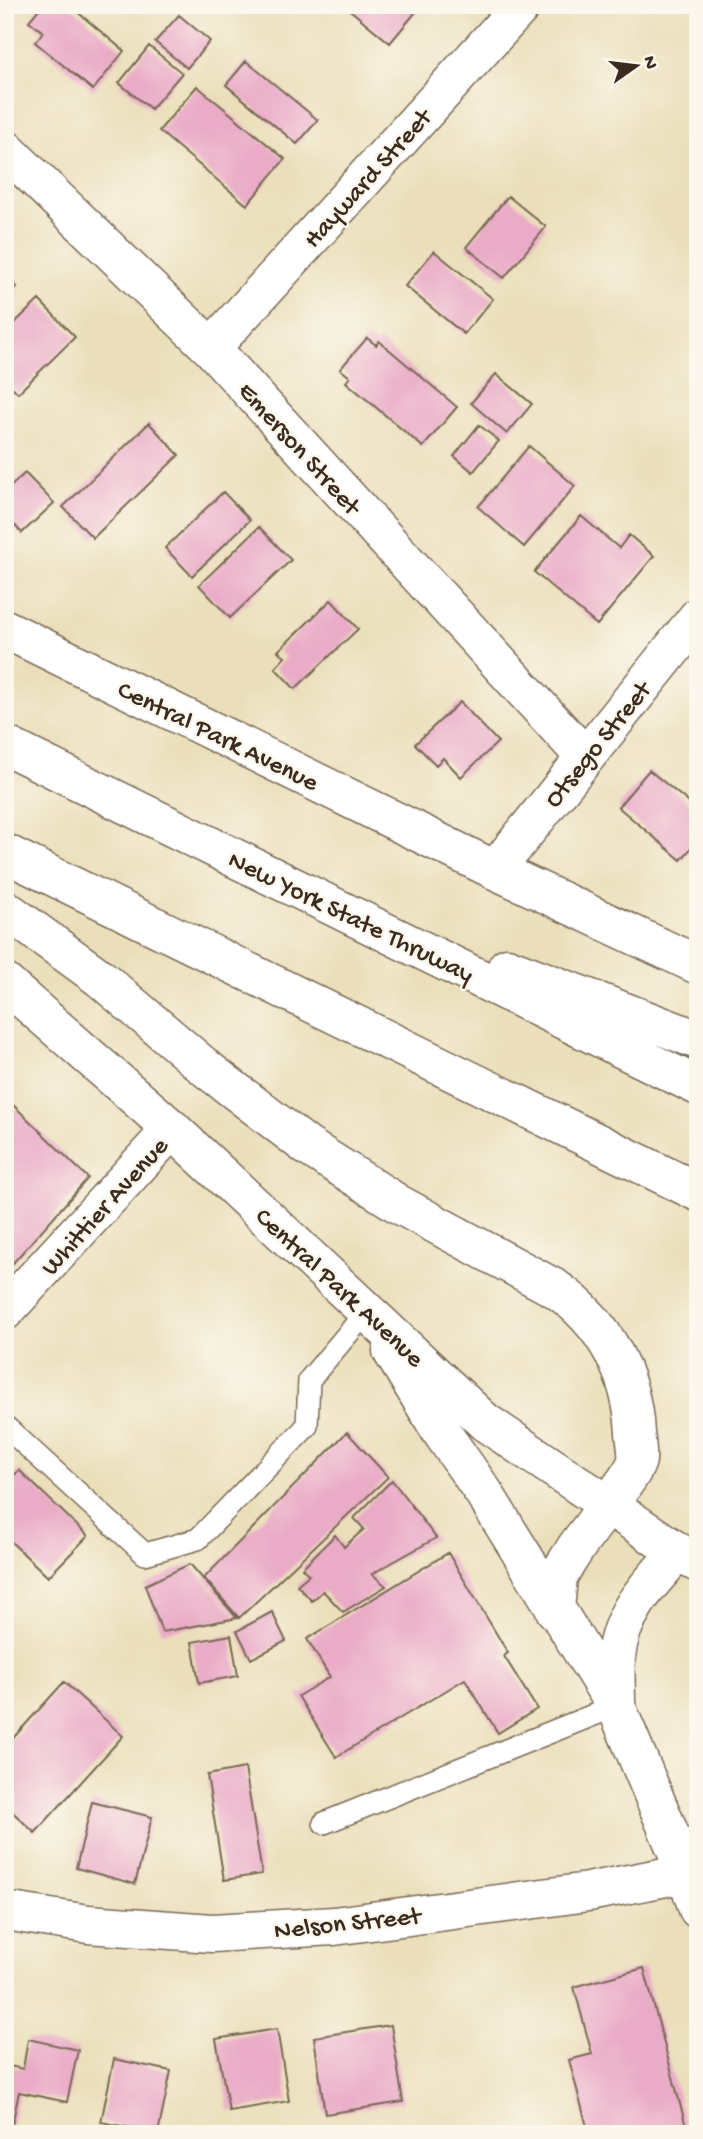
<svg xmlns="http://www.w3.org/2000/svg" width="703" height="2139" viewBox="0 0 703 2139" font-family="'Gochi Hand',sans-serif">
  <style>
    .building { fill: #eaabc7 }
    .lines { fill: none; stroke-linecap: round; stroke-linejoin: round }
    .lane-casing { stroke: #796955; stroke-width: 24 }
    .street-casing { stroke: #796955; stroke-width: 41 }
    .secondary-casing { stroke: #796955; stroke-width: 41 }
    .highway-casing { stroke: #796955; stroke-width: 41 }
    .lane { stroke: #fff; stroke-width: 21 }
    .street { stroke: #fff; stroke-width: 38 }
    .secondary { stroke: #fff; stroke-width: 38 }
    .highway { stroke: #fff; stroke-width: 38 }
    .labels { text-anchor: middle; stroke-width: 5; stroke-linejoin: round; paint-order: stroke }
    .street-label { font-size: 26px; fill: #3b2a1e; stroke: #fbf7ec }
  </style>
  <rect width="100%" height="100%" fill="#fbf7ec"/>
  <filter id="ink" filterUnits="userSpaceOnUse"><feTurbulence type="fractalNoise" baseFrequency=".0143" numOctaves="2"/><feDisplacementMap in="SourceGraphic" scale="14" xChannelSelector="R" yChannelSelector="G"/><feConvolveMatrix kernelMatrix="1 2 1 2 8 2 1 2 1" color-interpolation-filters="sRGB"/></filter>
  <filter id="wash" filterUnits="userSpaceOnUse"><feTurbulence type="fractalNoise" baseFrequency=".00686" numOctaves="4" result="noise"/><feDisplacementMap in="SourceGraphic" scale="28" xChannelSelector="R" yChannelSelector="G"/><feGaussianBlur stdDeviation="1.57" result="paint"/><feColorMatrix in="noise" values="0 0 0 0 0 0 0 0 0 0 0 0 0 0 0 0 0 1.4 0 .05"/><feComposite in="paint" operator="in"/></filter>
  <g filter="url(#wash)">
    <rect width="100%" height="100%" fill="#ebdfbb"/>
    <g id="blocks">
      <path class="building" d="M 42,5 L 69,5 L 124,51 L 93,90 L 35,42 L 43,32 L 29,21 Z
        M 344,5 L 418,5 L 420,7 L 390,43 Z
        M 179,15 L 210,41 L 187,68 L 155,42 Z
        M 149,46 L 182,73 L 151,109 L 119,83 Z
        M 246,61 L 318,120 L 297,144 L 226,85 Z
        M 197,86 L 285,159 L 247,205 L 159,131 Z
        M 508,196 L 546,227 L 504,278 L 466,247 Z
        M 434,251 L 493,299 L 464,334 L 405,286 Z
        M 5,274 L 17,287 L 5,298 Z
        M 39,300 L 75,337 L 18,393 L 5,380 L 5,332 Z
        M 367,338 L 376,345 L 379,341 L 457,407 L 423,447 L 346,382 L 350,377 L 340,369 Z
        M 496,374 L 532,404 L 507,434 L 471,403 Z
        M 149,423 L 179,455 L 93,538 L 63,507 Z
        M 479,425 L 499,441 L 473,472 L 454,456 Z
        M 529,446 L 575,486 L 524,547 L 478,507 Z
        M 25,473 L 54,503 L 22,533 L 5,515 L 5,492 Z
        M 223,492 L 250,520 L 192,576 L 165,548 Z
        M 581,516 L 619,548 L 629,535 L 654,556 L 597,625 L 534,572 Z
        M 259,527 L 291,560 L 230,618 L 199,585 Z
        M 331,600 L 358,629 L 295,689 L 275,668 L 285,657 L 278,651 Z
        M 460,702 L 498,742 L 461,777 L 443,758 L 436,765 L 415,744 Z
        M 649,770 L 698,810 L 698,840 L 681,860 L 618,807 Z
        M 5,1097 L 88,1178 L 5,1272 Z
        M 347,1432 L 388,1477 L 239,1618 L 204,1578 Z
        M 19,1470 L 88,1536 L 48,1577 L 5,1536 L 5,1485 Z
        M 392,1480 L 436,1538 L 372,1574 L 386,1586 L 343,1612 L 323,1591 L 312,1601 L 297,1585 L 309,1575 L 302,1568 L 335,1535 L 344,1547 L 364,1529 L 354,1518 Z
        M 448,1553 L 508,1653 L 504,1656 L 537,1709 L 498,1733 L 465,1679 L 336,1757 L 298,1696 L 330,1677 L 307,1639 Z
        M 190,1564 L 237,1618 L 162,1632 L 145,1585 Z
        M 272,1612 L 286,1641 L 251,1659 L 237,1631 Z
        M 231,1635 L 238,1676 L 199,1683 L 192,1642 Z
        M 64,1682 L 123,1736 L 35,1833 L 5,1805 L 5,1747 Z
        M 245,1768 L 262,1874 L 224,1880 L 207,1775 Z
        M 92,1802 L 152,1817 L 135,1884 L 76,1868 Z
        M 644,1968 L 688,2134 L 589,2134 L 569,2060 L 592,2054 L 574,1987 Z
        M 391,2025 L 403,2102 L 325,2114 L 314,2037 Z
        M 277,2029 L 289,2101 L 229,2111 L 216,2039 Z
        M 28,2039 L 78,2050 L 67,2102 L 19,2092 L 11,2130 L 5,2129 L 5,2065 L 23,2069 Z
        M 114,2059 L 171,2071 L 158,2133 L 101,2122 Z"/>
    </g>
  </g>
  <g filter="url(#ink)">
    <use href="#blocks" fill-opacity="0" stroke="#796955" stroke-width="2"/>
    <g class="lines">
      <g class="lane-casing">
        <path id="lane" d="M 5,1426 L 145,1554 L 198,1539 L 307,1426 L 309,1380 L 368,1310
          M 324,1823 L 616,1706"/>
      </g>
      <g class="street-casing">
        <path id="street" d="M 5,149 L 211,348 L 584,756
          M 211,348 L 522,5
          M 495,870 L 698,617
          M 5,1311 L 172,1129
          M 5,1911 L 88,1924 L 212,1933 L 334,1926 L 588,1892 L 686,1873"/>
      </g>
      <g class="secondary-casing">
        <path id="secondary" d="M 5,629 L 495,870 L 698,965
          M 5,983 L 172,1129 L 485,1422 L 678,1552 L 698,1563
          M 392,1351 L 440,1430 L 484,1493 L 616,1706 L 686,1873 L 698,1909
          M 555,1610 L 558,1576 L 577,1546 L 608,1505
          M 616,1706 C 616,1690 615,1673 616,1657 C 620,1613 650,1583 678,1552"/>
      </g>
      <g class="highway-casing">
        <path id="highway" d="M 5,745 L 698,1086
          M 5,853 L 698,1192
          M 5,909 L 100,978 L 207,1069 L 307,1146 L 400,1205 L 556,1289 C 605,1323 632,1374 635,1433 C 636,1442 638,1452 637,1460 C 635,1471 615,1495 608,1505
          M 507,967 L 698,1040"/>
      </g>
      <use href="#lane" class="lane"/>
      <use href="#street" class="street"/>
      <use href="#secondary" class="secondary"/>
      <use href="#highway" class="highway"/>
    </g>
  </g>
  <g class="labels">
    <g class="street-label">
      <text transform="translate(366 177) rotate(-48)" y="9">Hayward Street</text>
      <text transform="translate(301 447) rotate(48)" y="9">Emerson Street</text>
      <text transform="translate(219 734) rotate(26)" y="9">Central Park Avenue</text>
      <text transform="translate(596 743) rotate(-51)" y="9">Otsego Street</text>
      <text transform="translate(352 915) rotate(26)" y="9">New York State Thruway</text>
      <text transform="translate(103 1205) rotate(-48)" y="9">Whittier Avenue</text>
      <text transform="translate(341 1286) rotate(43)" y="9">Central Park Avenue</text>
      <text transform="translate(347 1921) rotate(-6)" y="9">Nelson Street</text>
    </g>
  </g>
  <rect width="703" height="2139" fill="none" stroke="#fbf7ec" stroke-width="28"/>
  <g transform="translate(636 66) rotate(76)" stroke="#fbf7ec" stroke-width="5" paint-order="stroke">
  <path d="M0-5L12 26L0 18L-12 26Z" fill="#3b2a1e"/>
  <text y="-10" font-size="19" font-weight="bold" text-anchor="middle" fill="#3b2a1e">N</text>
  </g>
</svg>
